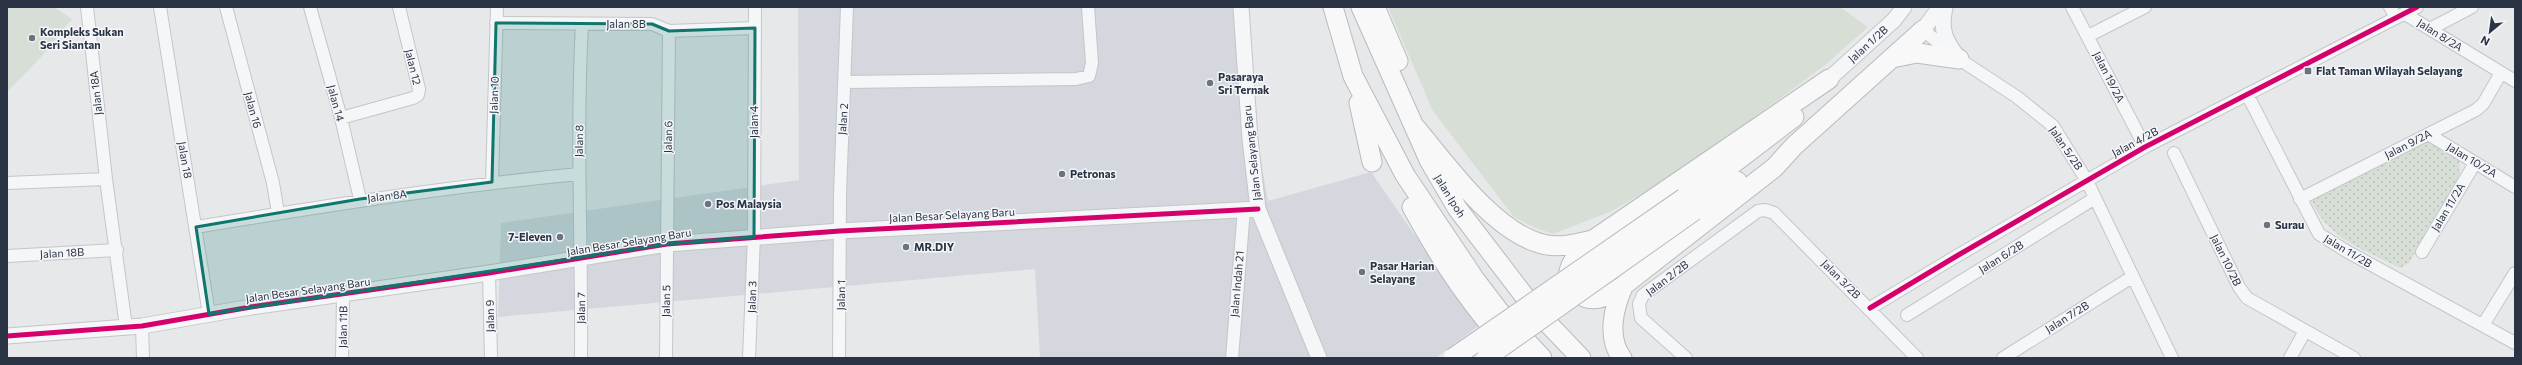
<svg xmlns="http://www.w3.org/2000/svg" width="2522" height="365" viewBox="0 0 2522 365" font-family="Commissioner,sans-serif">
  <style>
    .built { fill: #d4d7dd }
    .grass { fill: #d6ded6 }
    .park { fill: url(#park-dots) }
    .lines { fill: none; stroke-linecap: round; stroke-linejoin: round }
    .minor-casing { stroke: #c4c6c8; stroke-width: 14 }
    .tertiary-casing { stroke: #c4c6c8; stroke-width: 17 }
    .trunk-casing { stroke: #b8bbbf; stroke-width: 21 }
    .minor { stroke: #f5f6f7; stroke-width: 12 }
    .tertiary { stroke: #f5f6f7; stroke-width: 15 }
    .trunk { stroke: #f8f8f8; stroke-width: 19 }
    .trunk-bridge-casing { stroke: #b8bbbf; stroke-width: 21; stroke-linecap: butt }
    .trunk-bridge { stroke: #f8f8f8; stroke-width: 19 }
    .cycleway-casing { stroke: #f4f6f9; stroke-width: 8 }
    .cycleway { stroke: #d6006c; stroke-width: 5 }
    .marked { fill: #0f766e; fill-opacity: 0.2; stroke: #0f766e; stroke-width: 3; stroke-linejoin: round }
    .poi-dot { fill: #6c737f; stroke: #f4f6f9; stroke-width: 1.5 }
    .labels { text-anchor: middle; stroke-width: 3; stroke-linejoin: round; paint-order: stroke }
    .street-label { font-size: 11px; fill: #2b3445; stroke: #f4f6f9 }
    .poi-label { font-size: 11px; font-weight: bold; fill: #2b3445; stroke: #f4f6f9; text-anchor: start }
  </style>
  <defs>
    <pattern id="park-dots" width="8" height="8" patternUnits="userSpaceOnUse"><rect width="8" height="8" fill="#d6ded6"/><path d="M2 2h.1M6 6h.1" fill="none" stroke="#b8bfb9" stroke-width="1.8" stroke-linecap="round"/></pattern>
  </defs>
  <rect width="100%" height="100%" fill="#e6e8ea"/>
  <path class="built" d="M 798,7 L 1246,7 L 1253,116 L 1268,201 L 1371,172 L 1478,326 L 1436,358 L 1040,358 L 1035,269 L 498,317 L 501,223 L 799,180 Z"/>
  <path class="grass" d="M 7,7 L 54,7 L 72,19 L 41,57 L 7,92 Z
    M 1388,7 L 1840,7 L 1868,27 L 1825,65 L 1689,166 L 1612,211 L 1553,234 L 1533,227 L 1514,217 L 1433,111 Z"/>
  <path class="park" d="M 2427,142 L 2435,144 L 2459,160 L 2460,174 L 2409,263 L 2400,268 C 2365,250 2331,240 2312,203 L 2314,197 Z"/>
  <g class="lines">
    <g class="minor-casing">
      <path id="minor" d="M 87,7 L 106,179 L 126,327
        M 160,7 L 209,314
        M 226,7 L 273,183 L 278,213
        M 310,7 L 341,118 L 360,199
        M 2072,7 L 2145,147
        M 2390,7 L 2396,18
        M 2405,14 L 2515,81
        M 496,23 L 652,24 L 669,31 L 755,28
        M 2430,29 L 2472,7
        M 1923,30 L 1959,59 L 2017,97 L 2053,126 L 2087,181 L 2172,358
        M 2088,36 L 2145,7
        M 845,82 L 1076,79 L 1089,76 L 1092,63 L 1088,7
        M 2247,94 L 2319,234 L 2348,252 L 2515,343
        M 341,118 L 413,98 L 418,95 L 419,89 L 399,7
        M 2428,134 L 2515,187
        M 2174,153 L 2239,287 L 2247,298 L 2354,358
        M 492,182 L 497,7
        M 7,183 L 106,179
        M 2300,199 L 2476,110 L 2483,104 L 2501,73
        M 196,227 C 324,206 450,186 579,174
        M 2422,252 L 2475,163
        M 7,256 L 117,250
        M 489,273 L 491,358
        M 1870,308 L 1955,257 L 2145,147 L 2417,7
        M 1907,315 L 2095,198
        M 2483,325 L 2515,273
        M 142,326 L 143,358
        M 342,358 L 343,295
        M 581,358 C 582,247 576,135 582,24
        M 666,358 L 669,31
        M 749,358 L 754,237 L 755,7
        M 839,358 L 840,194 L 847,7
        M 1232,358 L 1244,209
        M 1686,358 L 1641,318 L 1639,304 L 1643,295 L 1758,211 L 1765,210 L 1774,213 L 1917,358
        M 2003,358 L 2132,277
        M 2290,358 L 2305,331"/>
    </g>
    <g class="tertiary-casing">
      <path id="tertiary" d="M 1241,7 L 1250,139 L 1258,209 L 1319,358
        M 1945,7 C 1940,31 1945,40 1959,59
        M 1923,30 L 1940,7
        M 1829,79 L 1894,20 L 1904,7
        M 7,336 L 142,326 L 251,307 L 489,273 L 667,244 L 840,231 L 1258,209"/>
    </g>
    <g class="trunk-casing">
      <path id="trunk" d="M 1333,7 L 1353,76 L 1405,175 L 1476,281 L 1502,315 L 1542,358
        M 1361,7 L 1429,160 L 1457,208 L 1535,310 L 1581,358
        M 1375,7 L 1398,61
        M 1892,58 L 1917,53 L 1959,59
        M 1359,103 L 1372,162
        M 1416,128 C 1447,165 1492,229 1539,243 C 1556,249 1576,244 1593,240 L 1829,79
        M 1684,198 L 1730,166 L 1794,117
        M 1412,207 C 1443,264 1474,310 1519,358
        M 1694,211 L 1737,181
        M 1593,240 C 1584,249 1572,258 1569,271 C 1566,289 1583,302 1600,298 C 1609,296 1617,290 1624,285
        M 1622,358 C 1606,337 1614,306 1624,285 L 1775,167 L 1794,146 L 1923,30"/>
    </g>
    <use href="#minor" class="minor"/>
    <use href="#tertiary" class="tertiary"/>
    <use href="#trunk" class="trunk"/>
    <g class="trunk-bridge-casing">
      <path id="trunk-bridge" d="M 1453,358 L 1684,198
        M 1486,358 L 1694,211"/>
    </g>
    <use href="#trunk-bridge" class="trunk-bridge"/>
    <g class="cycleway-casing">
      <path id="cycleway" d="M 1870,308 L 1955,257 L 2145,147 L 2417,7
        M 7,336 L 142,326 L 251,307 L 489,273 L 667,244 L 840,231 L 1258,209"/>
    </g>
    <use href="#cycleway" class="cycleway"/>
  </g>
  <path class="marked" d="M 496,23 L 652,24 L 669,31 L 755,28 L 754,237 L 667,244 L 209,314 L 196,227 L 360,199 L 492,182 Z"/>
  <g class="poi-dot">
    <circle cx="32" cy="38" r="4"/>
    <rect x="2304" y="67" width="8" height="8" rx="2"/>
    <circle cx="1210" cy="83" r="4"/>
    <circle cx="1062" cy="174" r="4"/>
    <circle cx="708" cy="204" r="4"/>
    <circle cx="2267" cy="225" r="4"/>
    <circle cx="560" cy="237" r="4"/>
    <circle cx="906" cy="247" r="4"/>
    <circle cx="1362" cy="272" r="4"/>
  </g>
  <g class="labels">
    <g class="street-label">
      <text x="626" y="28">Jalan 8B</text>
      <text transform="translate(2440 35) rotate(32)" y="4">Jalan 8/2A</text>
      <text transform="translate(1868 44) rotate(-42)" y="4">Jalan 1/2B</text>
      <text transform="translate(413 67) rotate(76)" y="4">Jalan 12</text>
      <text transform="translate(2109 77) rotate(63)" y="4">Jalan 19/2A</text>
      <text transform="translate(96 93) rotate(-96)" y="4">Jalan 18A</text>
      <text transform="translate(494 95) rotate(-88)" y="4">Jalan 10</text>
      <text transform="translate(336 103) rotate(75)" y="4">Jalan 14</text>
      <text transform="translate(253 110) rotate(75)" y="4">Jalan 16</text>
      <text transform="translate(843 119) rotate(-86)" y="4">Jalan 2</text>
      <text transform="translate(754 122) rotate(-90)" y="4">Jalan 4</text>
      <text transform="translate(668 137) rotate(-89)" y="4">Jalan 6</text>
      <text transform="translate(579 141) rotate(-89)" y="4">Jalan 8</text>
      <text transform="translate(2135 142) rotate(-28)" y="4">Jalan 4/2B</text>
      <text transform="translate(2408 144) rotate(-27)" y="4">Jalan 9/2A</text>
      <text transform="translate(2066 148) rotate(56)" y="4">Jalan 5/2B</text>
      <text transform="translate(1252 153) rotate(-96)" y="4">Jalan Selayang Baru</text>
      <text transform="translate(185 160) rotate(80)" y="4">Jalan 18</text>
      <text transform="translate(2472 160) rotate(31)" y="4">Jalan 10/2A</text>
      <text transform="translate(387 196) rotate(-7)" y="4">Jalan 8A</text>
      <text transform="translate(1450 196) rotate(58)" y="4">Jalan Ipoh</text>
      <text transform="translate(2448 207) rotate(-59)" y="4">Jalan 11/2A</text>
      <text transform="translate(952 215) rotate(-3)" y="4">Jalan Besar Selayang Baru</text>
      <text transform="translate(629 242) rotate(-9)" y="4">Jalan Besar Selayang Baru</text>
      <text transform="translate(2348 251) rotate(31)" y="4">Jalan 11/2B</text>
      <text transform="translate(62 253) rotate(-3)" y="4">Jalan 18B</text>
      <text transform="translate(2001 257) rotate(-32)" y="4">Jalan 6/2B</text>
      <text transform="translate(2226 260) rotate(64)" y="4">Jalan 10/2B</text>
      <text transform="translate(1667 278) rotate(-37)" y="4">Jalan 2/2B</text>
      <text transform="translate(1841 279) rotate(45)" y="4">Jalan 3/2B</text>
      <text transform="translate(1237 284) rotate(-85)" y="4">Jalan Indah 21</text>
      <text transform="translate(308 290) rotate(-8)" y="4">Jalan Besar Selayang Baru</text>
      <text transform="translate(841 295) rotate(-89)" y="4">Jalan 1</text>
      <text transform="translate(752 297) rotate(-88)" y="4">Jalan 3</text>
      <text transform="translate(666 301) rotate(-89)" y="4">Jalan 5</text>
      <text transform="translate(581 308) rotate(-89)" y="4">Jalan 7</text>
      <text transform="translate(490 316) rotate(-91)" y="4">Jalan 9</text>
      <text transform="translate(2067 317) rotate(-32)" y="4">Jalan 7/2B</text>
      <text transform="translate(343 327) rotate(-89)" y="4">Jalan 11B</text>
    </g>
    <g class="poi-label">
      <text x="40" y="36">Kompleks Sukan<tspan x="40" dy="13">Seri Siantan</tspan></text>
      <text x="2316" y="75">Flat Taman Wilayah Selayang</text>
      <text x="1218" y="81">Pasaraya<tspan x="1218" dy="13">Sri Ternak</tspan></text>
      <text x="1070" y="178">Petronas</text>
      <text x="716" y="208">Pos Malaysia</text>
      <text x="2275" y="229">Surau</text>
      <text x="552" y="241" text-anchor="end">7-Eleven</text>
      <text x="914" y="251">MR.DIY</text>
      <text x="1370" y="270">Pasar Harian<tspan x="1370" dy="13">Selayang</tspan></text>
    </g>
  </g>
  <rect width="2522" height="365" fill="none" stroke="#2b3445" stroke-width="16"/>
  <g transform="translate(2490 32) rotate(209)" stroke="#f4f6f9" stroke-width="3" paint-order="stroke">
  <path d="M0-3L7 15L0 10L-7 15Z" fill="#2b3445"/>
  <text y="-6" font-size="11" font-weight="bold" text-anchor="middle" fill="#2b3445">N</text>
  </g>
</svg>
